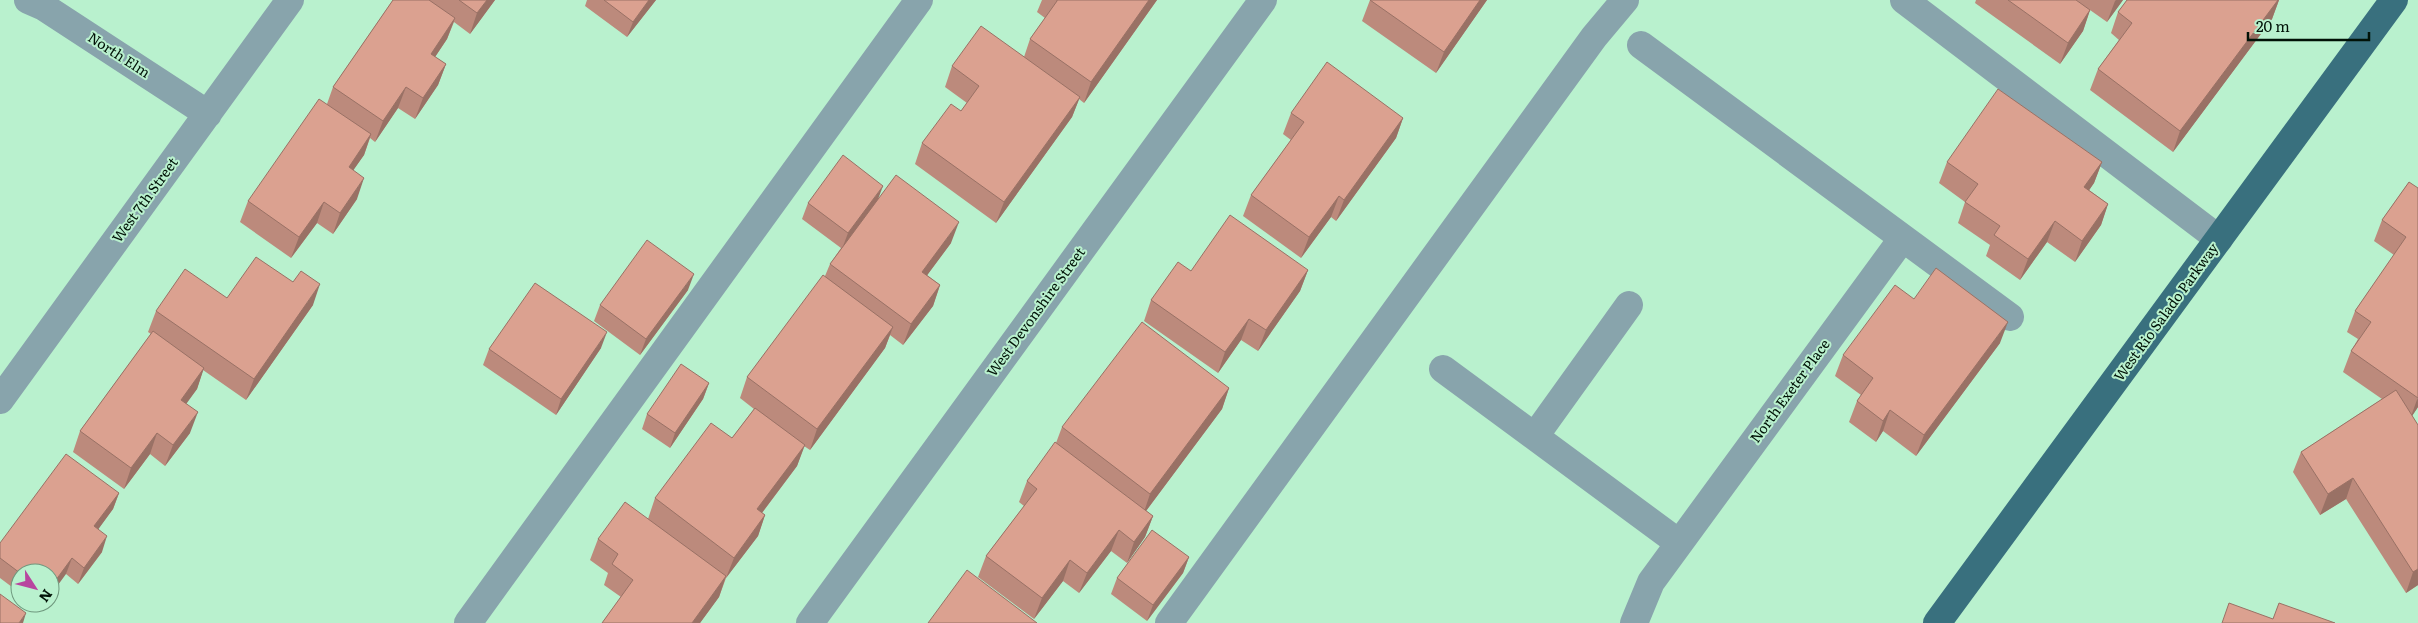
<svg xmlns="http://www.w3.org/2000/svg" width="2418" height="623" viewBox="0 0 2418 623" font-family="Literata,serif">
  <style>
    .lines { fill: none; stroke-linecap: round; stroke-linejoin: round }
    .minor { stroke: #88a4ac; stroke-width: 28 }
    .major { stroke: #39707e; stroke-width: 28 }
    .wall { fill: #bc8a7c }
    .shaded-wall { fill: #997165 }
    .building { fill: #dba190; stroke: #997165 }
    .labels { text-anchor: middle; stroke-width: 4; stroke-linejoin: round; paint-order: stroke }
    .street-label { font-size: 14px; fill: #011207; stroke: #b9f1ce }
  </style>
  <rect width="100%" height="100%" fill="#b9f1ce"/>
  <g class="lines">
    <path class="minor" d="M 28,0 L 44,7 L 208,114
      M 1904,0 L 2219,239
      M 1641,45 L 2010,317
      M 1443,369 L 1679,543
      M 0,400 L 290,0
      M 1535,436 L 1629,305
      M 468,623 L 919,0
      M 810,623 L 1263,0
      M 1169,623 L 1594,37 L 1625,0
      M 1634,623 L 1651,582 L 1902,239"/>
    <path class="major" d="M 1937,623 L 2394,0"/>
  </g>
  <path class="wall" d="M 393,0 L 495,0 L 470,34 L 454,22 L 447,39 L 435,57 L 446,64 L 438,85 L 415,119 L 398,108 L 375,142 L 370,138 L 364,155 L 353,170 L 357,199 L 333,234 L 317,223 L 291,258 L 240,222 L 248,201 L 327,104 L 333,87 Z
    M 587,0 L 656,0 L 627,37 L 585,6 Z
    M 1042,0 L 1157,0 L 1084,103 L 1079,99 L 1072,117 L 996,223 L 915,164 L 922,143 L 961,111 L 967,103 L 945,87 L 952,66 L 1024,57 L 1030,39 L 1045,18 L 1037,12 Z
    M 1370,0 L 1487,0 L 1436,73 L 1362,21 Z
    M 1976,0 L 2123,0 L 2107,22 L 2090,10 L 2083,31 L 2060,64 L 1975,3 Z
    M 2127,0 L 2279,0 L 2272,19 L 2173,152 L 2090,90 L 2098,69 L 2119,40 L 2111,33 L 2118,12 Z
    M 1291,113 L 1403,118 L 1396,138 L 1336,221 L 1331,217 L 1301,258 L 1243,216 L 1251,195 L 1291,140 L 1283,134 Z
    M 1947,162 L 2102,162 L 2094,183 L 2089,190 L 2108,204 L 2101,225 L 2075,262 L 2047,242 L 2020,280 L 1986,256 L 1990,245 L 1958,223 L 1965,202 L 1939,183 Z
    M 2409,182 L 2418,407 L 2412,416 L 2418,425 L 2418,585 L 2406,593 L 2346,499 L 2320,515 L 2293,472 L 2301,452 L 2382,399 L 2343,372 L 2351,351 L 2358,339 L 2347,332 L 2355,311 L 2394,255 L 2374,241 L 2382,220 Z
    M 879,198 L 951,243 L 927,275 L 940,285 L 933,306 L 903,345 L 890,335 L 885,348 L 810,450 L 804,446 L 797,466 L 762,513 L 765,515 L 758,536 L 726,578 L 719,597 L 700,623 L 602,623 L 621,597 L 604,585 L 608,573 L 590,560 L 598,539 L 648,519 L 655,498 L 732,438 L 754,409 L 740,398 L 747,377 L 825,276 L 830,264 L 841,248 L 802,219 L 808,203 Z
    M 1308,270 L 1300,291 L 1258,351 L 1241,340 L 1218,373 L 1144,321 L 1151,300 L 1191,271 Z
    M 688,290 L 640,355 L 594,321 L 600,305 Z
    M 227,298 L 313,305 L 246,400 L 203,370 L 197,389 L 186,403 L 190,433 L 165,466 L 150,454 L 124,489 L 73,452 L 80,431 L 151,334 L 148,332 L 156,311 Z
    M 1914,299 L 2000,343 L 1916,456 L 1883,431 L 1876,442 L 1849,422 L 1857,401 L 1861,395 L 1835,376 L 1843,355 Z
    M 601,348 L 556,415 L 483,365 L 489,349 Z
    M 709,383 L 703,399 L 670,448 L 642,429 L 647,414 Z
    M 1229,388 L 1222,409 L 1146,511 L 1153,516 L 1145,537 L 1127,563 L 1111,551 L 1079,593 L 1063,581 L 1034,619 L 978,577 L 986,556 L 1024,506 L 1019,502 L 1027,481 L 1056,443 L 1062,427 Z
    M 119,493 L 113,509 L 98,529 L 102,552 L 78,584 L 66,574 L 50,573 L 20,573 L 20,593 L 0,578 L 0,543 Z
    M 1189,557 L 1183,573 L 1147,621 L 1111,594 L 1117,578 Z
    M 33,603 L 45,603 L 41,608 Z"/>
  <path class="shaded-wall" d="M 487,0 L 495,0 L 470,34 L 477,13 Z
    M 649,0 L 656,0 L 627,37 L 633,22 Z
    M 1149,0 L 1157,0 L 1084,103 L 1091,82 Z
    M 1480,0 L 1487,0 L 1436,73 L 1444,52 Z
    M 2116,0 L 2123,0 L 2107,22 L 2115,1 Z
    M 2278,0 L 2279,0 L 2272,19 L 2173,152 L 2180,131 Z
    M 2090,10 L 2083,31 L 2060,64 L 2068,43 Z
    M 455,18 L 447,39 L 423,75 L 431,54 Z
    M 446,64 L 438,85 L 415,119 L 423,98 Z
    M 406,87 L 398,108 L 375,142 L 383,121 Z
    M 1080,97 L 1072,117 L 996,223 L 1004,202 Z
    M 1403,118 L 1396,138 L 1336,221 L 1344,200 Z
    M 371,134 L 364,155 L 341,188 L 349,167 Z
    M 2102,162 L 2094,183 L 2077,208 L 2084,187 Z
    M 364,178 L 357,199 L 333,234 L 340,213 Z
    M 883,186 L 877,202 L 842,249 L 848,233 Z
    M 1339,196 L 1331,217 L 1301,258 L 1309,237 Z
    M 324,202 L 317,223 L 291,258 L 299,237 Z
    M 2108,204 L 2101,225 L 2075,262 L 2082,241 Z
    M 2055,221 L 2047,242 L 2020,280 L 2028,259 Z
    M 959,222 L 951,243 L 914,293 L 922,272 Z
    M 1308,270 L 1300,291 L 1258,351 L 1266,330 Z
    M 694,274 L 688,290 L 640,355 L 646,339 Z
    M 320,284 L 313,305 L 246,400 L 254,379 Z
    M 940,285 L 933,306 L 903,345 L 911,324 Z
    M 1249,319 L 1241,340 L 1218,373 L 1225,352 Z
    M 2008,322 L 2000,343 L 1916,456 L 1924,435 Z
    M 893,327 L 885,348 L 810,450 L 817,429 Z
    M 607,332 L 601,348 L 556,415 L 561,399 Z
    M 204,368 L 197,389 L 174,421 L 181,400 Z
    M 709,383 L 703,399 L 670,448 L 675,433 Z
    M 1229,388 L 1222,409 L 1143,515 L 1150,494 Z
    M 2418,397 L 2418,407 L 2410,419 Z
    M 1890,410 L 1883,431 L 1876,442 L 1883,421 Z
    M 198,412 L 190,433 L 165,466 L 173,445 Z
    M 157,433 L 150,454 L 124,489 L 131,468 Z
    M 805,445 L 797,466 L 749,530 L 757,509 Z
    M 2353,478 L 2346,499 L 2320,515 L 2328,494 Z
    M 119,493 L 113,509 L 89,542 L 94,526 Z
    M 765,515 L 758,536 L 726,578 L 734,558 Z
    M 1153,516 L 1145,537 L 1127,563 L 1134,542 Z
    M 1119,530 L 1111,551 L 1079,593 L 1087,573 Z
    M 107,536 L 102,552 L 78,584 L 84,568 Z
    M 1189,557 L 1183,573 L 1147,621 L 1153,605 Z
    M 72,558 L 66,574 L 50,596 L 50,588 Z
    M 1070,560 L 1063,581 L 1034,619 L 1042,598 Z
    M 2418,569 L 2418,585 L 2406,593 L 2413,572 Z
    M 726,576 L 719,597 L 700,623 L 692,623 Z
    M 26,613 L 23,623 L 19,623 Z"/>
  <path class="building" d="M 393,0 L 429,0 L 455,18 L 431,54 L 446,64 L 423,98 L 406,87 L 383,121 L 333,87 Z
    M 459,0 L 487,0 L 477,13 Z
    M 604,0 L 649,0 L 633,22 Z
    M 1057,0 L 1149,0 L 1091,82 L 1030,39 L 1057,1 Z
    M 1370,0 L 1480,0 L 1444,52 Z
    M 2008,0 L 2076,0 L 2090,10 L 2068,43 Z
    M 2127,0 L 2278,0 L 2180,131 L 2098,69 L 2132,23 L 2118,12 Z
    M 981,26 L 1080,97 L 1004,202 L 922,143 L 951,104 L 961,111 L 979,86 L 952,66 Z
    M 1327,62 L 1403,118 L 1344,200 L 1339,196 L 1309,237 L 1251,195 L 1304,122 L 1291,113 Z
    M 1998,89 L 2102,162 L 2084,187 L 2108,204 L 2082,241 L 2055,221 L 2028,259 L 1994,235 L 2000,226 L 1965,202 L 1978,184 L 1947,162 Z
    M 319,99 L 371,134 L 349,167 L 364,178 L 340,213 L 324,202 L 299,237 L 248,201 Z
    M 843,155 L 883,186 L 848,233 L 808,203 Z
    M 896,175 L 959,222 L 922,272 L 940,285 L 911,324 L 830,264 Z
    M 2409,182 L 2418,188 L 2418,398 L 2351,351 L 2371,322 L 2355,311 L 2406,237 L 2382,220 Z
    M 1230,215 L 1308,270 L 1266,330 L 1249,319 L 1225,352 L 1151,300 L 1178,262 L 1191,271 Z
    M 647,240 L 694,274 L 646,339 L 600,305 Z
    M 256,257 L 293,282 L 301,271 L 320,284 L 254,379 L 156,311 L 185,269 L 227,298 Z
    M 1936,268 L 2008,322 L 1924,435 L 1890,410 L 1883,421 L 1857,401 L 1873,378 L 1843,355 L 1895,285 L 1914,299 Z
    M 823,275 L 893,327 L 817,429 L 747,377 Z
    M 535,283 L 607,332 L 561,399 L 489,349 Z
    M 1142,322 L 1229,388 L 1150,494 L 1062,427 Z
    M 153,331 L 204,368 L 181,400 L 198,412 L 173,445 L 157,433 L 131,468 L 80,431 Z
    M 681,364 L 709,383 L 675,433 L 647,414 Z
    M 2396,390 L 2418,425 L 2418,569 L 2413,572 L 2353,478 L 2328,494 L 2301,452 Z
    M 755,408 L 805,445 L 757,509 L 765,515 L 734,558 L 655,498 L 711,423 L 732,438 Z
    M 1055,442 L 1153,516 L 1134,542 L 1119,530 L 1087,573 L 1070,560 L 1042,598 L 986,556 L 1037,489 L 1027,481 Z
    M 66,454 L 119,493 L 94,526 L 107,536 L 84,568 L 72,558 L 50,588 L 50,573 L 20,573 L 0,558 L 0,543 Z
    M 625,502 L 726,576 L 692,623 L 602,623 L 633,580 L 612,564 L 618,554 L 598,539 Z
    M 1152,530 L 1189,557 L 1153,605 L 1117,578 Z
    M 967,570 L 1037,623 L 928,623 Z
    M 0,594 L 26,613 L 19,623 L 0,623 Z
    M 2229,603 L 2273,619 L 2279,603 L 2335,623 L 2222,623 Z"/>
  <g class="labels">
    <g class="street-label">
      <text transform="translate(119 55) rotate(33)" y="5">North Elm</text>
      <text transform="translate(145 200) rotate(-54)" y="5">West 7th Street</text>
      <text transform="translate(1036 312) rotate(-54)" y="5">West Devonshire Street</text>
      <text transform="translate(2166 312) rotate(-54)" y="5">West Rio Salado Parkway</text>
      <text transform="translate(1790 391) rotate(-54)" y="5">North Exeter Place</text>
    </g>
  </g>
  <g transform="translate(35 588) rotate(126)"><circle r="24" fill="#b9f1ce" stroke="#6f987e"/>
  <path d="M0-4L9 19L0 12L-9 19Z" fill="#b8459f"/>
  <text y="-8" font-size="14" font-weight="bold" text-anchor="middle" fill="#011207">N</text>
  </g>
  <path d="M2248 32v8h121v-8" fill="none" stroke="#011207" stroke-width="2.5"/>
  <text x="2256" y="32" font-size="15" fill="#011207" stroke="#b9f1ce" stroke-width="4" paint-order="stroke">20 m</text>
</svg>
